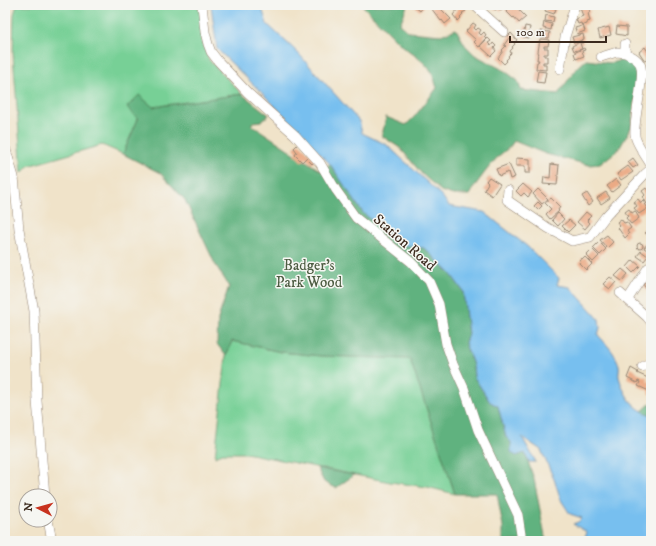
<svg xmlns="http://www.w3.org/2000/svg" width="656" height="546" viewBox="0 0 656 546" font-family="'IM FELL DW Pica',serif">
  <style>
    .green { fill: #77d096; stroke: #597d5a }
    .forest { fill: #61b27f; stroke: #4e6e4e }
    .water { fill: #77bfef; stroke: #597486 }
    .building { fill: #ebaa85 }
    .lines { fill: none; stroke-linecap: round; stroke-linejoin: round }
    .minor-casing { stroke: #968674; stroke-width: 10 }
    .minor { stroke: #fff; stroke-width: 9 }
    .labels { text-anchor: middle; stroke-width: 3; stroke-linejoin: round; paint-order: stroke }
    .street-label { font-size: 15px; fill: #3b2a1e; stroke: #f6f6f2 }
    .park-label { font-size: 15px; fill: #4d5c42; stroke: #f6f6f2 }
  </style>
  <rect width="100%" height="100%" fill="#f6f6f2"/>
  <filter id="ink" filterUnits="userSpaceOnUse"><feTurbulence type="fractalNoise" baseFrequency=".025" numOctaves="2"/><feDisplacementMap in="SourceGraphic" scale="8" xChannelSelector="R" yChannelSelector="G"/><feConvolveMatrix kernelMatrix="1 2 1 2 8 2 1 2 1" color-interpolation-filters="sRGB"/></filter>
  <filter id="wash" filterUnits="userSpaceOnUse"><feTurbulence type="fractalNoise" baseFrequency=".012" numOctaves="4" result="noise"/><feDisplacementMap in="SourceGraphic" scale="16" xChannelSelector="R" yChannelSelector="G"/><feGaussianBlur stdDeviation="0.9" result="paint"/><feColorMatrix in="noise" values="0 0 0 0 0 0 0 0 0 0 0 0 0 0 0 0 0 1.4 0 .05"/><feComposite in="paint" operator="in"/></filter>
  <g filter="url(#wash)">
    <rect width="100%" height="100%" fill="#f0e3c9"/>
    <path class="green" d="M 17,5 L 198,5 L 202,21 L 202,41 L 209,60 L 242,94 L 153,107 L 138,119 L 123,154 L 102,145 L 28,166 L 22,173 L 13,54 L 14,14 Z
      M 232,341 L 281,352 L 321,356 L 410,359 L 455,494 L 427,487 L 390,482 L 246,453 L 222,453 L 215,457 L 226,356 Z"/>
    <path class="forest" d="M 362,5 L 406,5 L 407,6 L 400,24 L 409,32 L 441,35 L 456,29 L 465,45 L 475,55 L 505,71 L 518,81 L 521,90 L 558,94 L 577,68 L 586,60 L 611,63 L 625,59 L 637,67 L 639,79 L 631,128 L 619,149 L 600,164 L 589,165 L 546,154 L 514,141 C 508,150 508,148 501,154 C 492,162 475,185 469,195 L 453,195 L 441,191 L 422,174 L 400,148 L 382,136 L 386,117 L 406,125 L 415,116 L 437,88 L 432,72 L 423,62 L 399,43 Z
      M 242,94 L 269,115 L 261,121 L 253,122 L 252,125 L 321,171 L 330,164 L 363,213 L 403,245 L 424,248 L 450,273 L 463,291 L 468,334 L 465,343 L 473,365 L 474,377 L 490,402 L 498,406 L 506,436 L 511,442 L 516,456 L 525,453 L 534,479 L 546,541 L 503,541 L 503,526 L 497,494 L 455,494 L 410,359 L 321,356 L 281,352 L 232,341 L 226,356 L 217,344 L 218,319 L 229,286 L 215,264 L 185,200 L 160,173 L 123,154 L 138,119 L 127,107 L 139,95 L 153,107 Z
      M 651,403 L 651,415 L 641,412 Z
      M 317,468 L 354,475 L 336,488 L 324,482 Z"/>
    <path class="water" d="M 211,5 L 261,5 L 267,24 L 297,52 L 359,121 L 362,133 L 387,145 L 442,196 L 449,206 L 484,212 L 528,247 L 559,278 L 557,285 L 570,287 L 599,319 L 600,328 L 598,335 C 606,344 615,352 619,365 C 620,369 618,373 619,377 C 624,395 633,409 651,415 L 651,541 L 584,541 L 587,532 L 573,524 L 578,522 L 582,518 L 570,514 L 561,500 L 554,479 L 541,450 L 522,437 L 536,462 L 529,462 L 525,453 L 516,456 L 511,452 L 511,442 L 506,437 L 498,406 L 490,402 L 474,377 L 473,365 L 465,343 L 468,334 L 463,291 L 450,273 L 424,248 L 403,245 L 363,213 L 330,164 L 264,95 L 217,49 Z"/>
    <g id="blocks">
      <path class="building" d="M 413,5 L 423,5 L 424,6 L 420,11 Z
        M 434,5 L 437,5 L 451,19 L 445,24 L 442,20 L 441,21 L 431,8 Z
        M 460,5 L 467,5 L 468,7 L 465,9 L 466,11 L 462,13 L 463,14 L 460,17 L 461,18 L 458,21 L 453,15 L 458,9 L 457,8 Z
        M 490,5 L 507,5 L 501,11 L 498,8 L 495,10 Z
        M 511,5 L 514,7 L 515,6 L 526,17 L 519,23 L 514,17 L 513,18 L 505,10 Z
        M 547,5 L 553,6 L 552,7 L 556,9 L 554,14 L 545,11 Z
        M 588,6 L 590,12 L 588,13 L 590,21 L 587,22 L 587,24 L 583,25 L 585,31 L 577,34 L 575,28 L 582,26 L 581,23 L 578,24 L 576,19 L 583,16 L 580,8 Z
        M 546,15 L 554,17 L 553,22 L 545,21 Z
        M 544,22 L 552,24 L 551,30 L 543,28 Z
        M 473,23 L 476,25 L 474,28 L 476,30 L 478,28 L 481,30 L 479,33 L 481,35 L 484,32 L 486,35 L 484,37 L 486,39 L 479,47 L 474,42 L 476,40 L 466,31 Z
        M 525,26 L 530,27 L 528,38 L 523,37 Z
        M 617,26 L 627,27 L 627,36 L 616,34 Z
        M 609,27 L 611,35 L 600,38 L 598,30 Z
        M 541,31 L 550,32 L 549,38 L 541,37 Z
        M 511,33 L 517,40 L 514,43 L 515,44 L 512,47 L 513,48 L 510,51 L 511,53 L 508,56 L 509,57 L 506,60 L 507,61 L 504,64 L 498,58 L 503,51 L 502,50 L 506,46 L 504,45 L 509,38 L 508,36 Z
        M 583,34 L 584,39 L 574,43 L 572,37 Z
        M 488,38 L 491,41 L 488,43 L 491,46 L 493,43 L 496,46 L 494,48 L 496,51 L 491,56 L 480,46 Z
        M 540,39 L 549,40 L 548,46 L 544,46 L 544,48 L 548,48 L 548,54 L 544,54 L 544,56 L 547,56 L 547,62 L 543,62 L 543,64 L 546,64 L 546,70 L 536,69 L 537,62 L 538,62 L 539,60 L 537,60 L 538,53 L 539,54 L 538,52 Z
        M 582,41 L 583,43 L 580,43 L 582,49 L 574,51 L 572,46 Z
        M 645,47 L 651,56 L 645,61 L 639,52 Z
        M 584,48 L 585,50 L 582,51 L 584,56 L 576,59 L 574,53 Z
        M 651,62 L 651,72 L 647,64 Z
        M 538,71 L 546,72 L 544,83 L 536,82 Z
        M 299,143 L 316,160 L 312,164 L 306,158 L 302,162 L 295,155 L 297,152 L 294,148 Z
        M 516,158 L 530,159 L 530,173 L 525,173 L 525,166 L 516,166 Z
        M 633,158 L 638,165 L 633,168 L 628,162 Z
        M 509,164 L 515,177 L 510,179 L 508,172 L 499,176 L 496,169 Z
        M 551,164 L 559,165 L 557,185 L 543,184 L 544,177 L 550,178 Z
        M 628,166 L 633,172 L 621,180 L 617,174 Z
        M 489,177 L 500,184 L 492,196 L 484,190 L 488,183 L 486,181 Z
        M 616,179 L 621,185 L 612,192 L 607,186 Z
        M 523,184 L 532,192 L 528,197 L 524,193 L 521,196 L 516,191 Z
        M 646,188 L 649,193 L 651,191 L 651,201 L 647,204 L 643,197 L 645,195 L 642,191 Z
        M 538,189 L 548,199 L 542,204 L 533,194 Z
        M 606,192 L 610,198 L 601,204 L 597,198 Z
        M 587,193 L 593,202 L 588,206 L 582,196 Z
        M 551,198 L 560,207 L 558,210 L 559,211 L 550,219 L 546,214 L 551,209 L 545,203 Z
        M 638,199 L 641,203 L 643,201 L 648,208 L 639,214 L 634,208 L 637,206 L 634,202 Z
        M 538,202 L 542,206 L 538,210 L 534,206 Z
        M 629,209 L 632,213 L 635,211 L 639,218 L 631,224 L 626,218 L 628,216 L 625,212 Z
        M 586,212 L 591,216 L 587,220 L 590,223 L 585,229 L 577,222 Z
        M 558,213 L 564,219 L 558,226 L 552,220 Z
        M 621,219 L 624,223 L 627,222 L 631,228 L 627,231 L 629,234 L 625,238 L 618,228 L 620,226 L 617,222 Z
        M 569,220 L 575,225 L 568,232 L 562,226 Z
        M 648,230 L 651,232 L 650,237 L 645,233 Z
        M 607,235 L 613,242 L 607,248 L 600,240 Z
        M 651,239 L 651,251 L 650,252 L 644,248 Z
        M 599,242 L 606,249 L 600,255 L 593,248 Z
        M637 246a3 3 0 1 1 6 0a3 3 0 1 1-6 0Z
        M 592,249 L 599,256 L 593,262 L 586,255 Z
        M 641,251 L 648,256 L 644,261 L 637,256 Z
        M 585,257 L 592,264 L 586,270 L 579,263 L 582,258 L 583,259 Z
        M 633,260 L 640,266 L 633,273 L 627,267 Z
        M 622,269 L 628,274 L 622,281 L 615,276 Z
        M 610,277 L 616,282 L 610,289 L 603,284 Z
        M 650,280 L 651,281 L 651,296 L 643,284 Z
        M 631,368 L 638,372 L 637,373 L 648,378 L 647,380 L 651,382 L 649,384 L 651,385 L 651,395 L 648,393 L 649,391 L 638,386 L 640,382 L 638,381 L 637,383 L 627,378 Z"/>
    </g>
  </g>
  <g filter="url(#ink)">
    <use href="#blocks" fill-opacity="0" stroke="#968674" stroke-width="1"/>
    <g class="lines">
      <g class="minor-casing">
        <path id="minor" d="M 202,5 L 205,32 L 208,44 L 211,52 L 218,61 L 248,93 L 295,135 L 320,163 L 336,190 L 356,218 L 411,262 L 429,281 L 439,304 L 446,344 L 453,364 L 464,388 L 478,430 L 518,515 L 522,541
          M 474,5 L 504,32
          M 625,44 L 625,53 C 631,56 637,58 640,64 C 646,75 633,119 635,135 C 635,142 647,158 651,165
          M 601,57 L 617,52 L 625,53
          M 560,69 L 565,37 L 575,5
          M 6,150 L 14,177 L 19,229 L 34,311 L 37,401 L 45,496
          M 508,190 L 507,200 L 548,228 L 572,241 L 590,237 L 605,217 L 645,174 L 651,169
          M 620,293 L 647,317 L 651,322
          M 628,299 L 648,268 L 651,266
          M 642,367 L 651,362
          M 48,520 L 52,541"/>
      </g>
      <use href="#minor" class="minor"/>
    </g>
  </g>
  <g class="labels">
    <g class="street-label">
      <text transform="translate(405 242) rotate(41)" y="5">Station Road</text>
    </g>
    <g class="park-label">
      <text x="309" y="270">Badger's<tspan x="309" dy="17">Park Wood</tspan></text>
    </g>
  </g>
  <rect width="656" height="546" fill="none" stroke="#f6f6f2" stroke-width="20"/>
  <g transform="translate(38 508) rotate(276)"><circle r="19" fill="#f6f6f2" stroke="#aba49d"/>
  <path d="M0-3L7 15L0 10L-7 15Z" fill="#c8321e"/>
  <text y="-6" font-size="11" font-weight="bold" text-anchor="middle" fill="#3b2a1e">N</text>
  </g>
  <path d="M510 36v6h96v-6" fill="none" stroke="#3b2a1e" stroke-width="2"/>
  <text x="516" y="36" font-size="12" fill="#3b2a1e" stroke="#f6f6f2" stroke-width="3" paint-order="stroke">100 m</text>
</svg>
